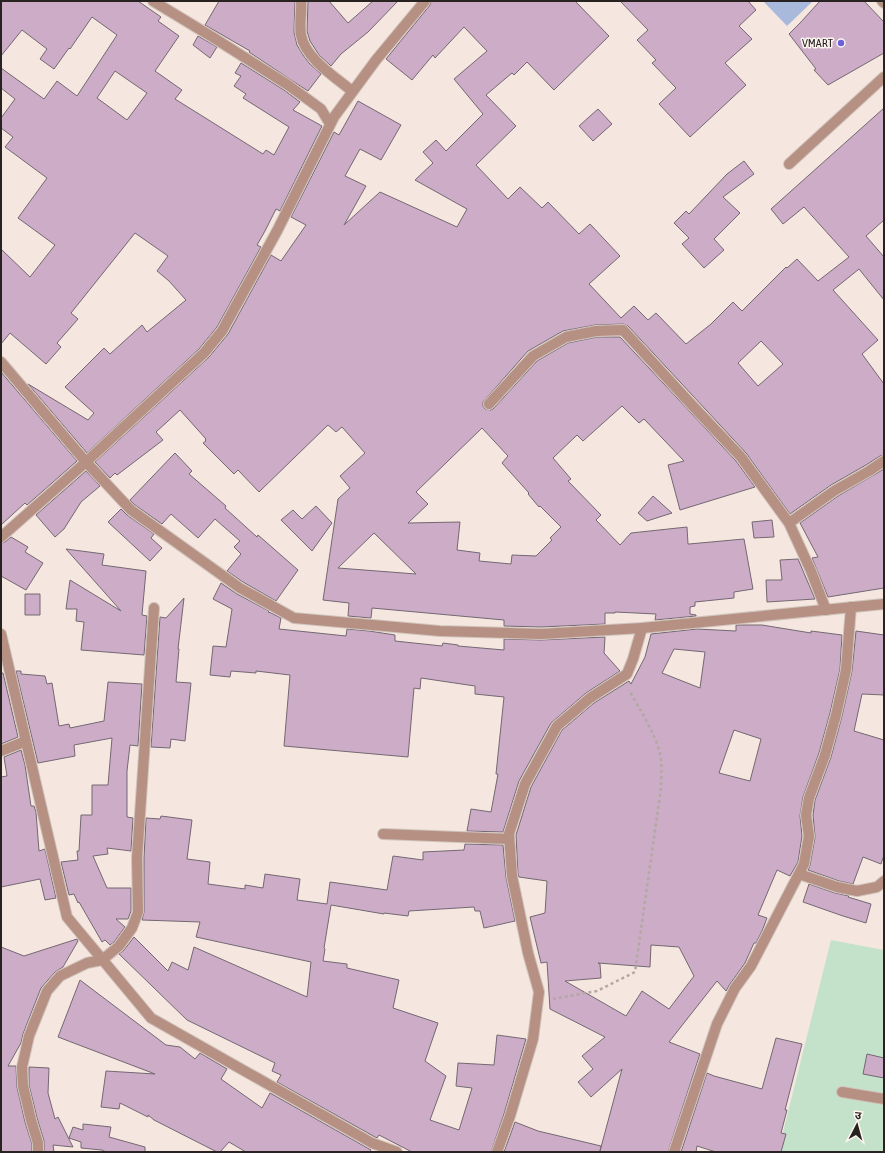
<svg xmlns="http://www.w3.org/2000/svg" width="885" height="1153" viewBox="0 0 885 1153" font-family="'Asap Condensed','Noto Sans Devanagari',sans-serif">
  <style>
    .green { fill: #c4e2ca }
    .water { fill: #a8b9db }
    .building { fill: #ccacc7; stroke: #736872; fill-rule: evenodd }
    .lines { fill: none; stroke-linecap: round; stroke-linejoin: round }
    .service-casing { stroke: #d0c4bd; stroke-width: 12 }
    .minor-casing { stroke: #d0c4bd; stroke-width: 12 }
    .tertiary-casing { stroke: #d0c4bd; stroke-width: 12 }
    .path { stroke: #b3a8a2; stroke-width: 2.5; stroke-dasharray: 3 3; stroke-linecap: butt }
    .service { stroke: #b69083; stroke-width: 10 }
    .minor { stroke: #b69083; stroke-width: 10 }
    .tertiary { stroke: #b69083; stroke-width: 10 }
    .poi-dot { fill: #6c61db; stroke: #fef6f1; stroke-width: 1.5 }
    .labels { text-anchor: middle; stroke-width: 3; stroke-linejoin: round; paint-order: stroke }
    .poi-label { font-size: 12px; fill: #282320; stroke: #fef6f1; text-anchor: end }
  </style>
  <rect width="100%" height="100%" fill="#f5e7df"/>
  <path class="green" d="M 831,940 L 884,950 L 884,1152 L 778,1152 Z"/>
  <path class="water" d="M 763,1 L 813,1 L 787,26 Z"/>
  <path class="building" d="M 1,1 L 138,1 L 161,17 L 158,21 L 179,36 L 155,71 L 182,90 L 175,99 L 263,154 L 266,150 L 274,155 L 289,127 L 243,98 L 246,94 L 234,86 L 241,76 L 235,73 L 241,63 L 284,90 L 300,102 L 293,110 L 322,126 L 280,211 L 276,209 L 265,231 L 257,245 L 261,247 L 217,327 L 199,349 L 87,453 L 28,384 L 88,420 L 94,413 L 65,387 L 104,348 L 110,354 L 142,325 L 147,332 L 186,300 L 169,281 L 157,271 L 168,256 L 135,233 L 71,313 L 78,319 L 57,343 L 61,347 L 46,364 L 10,333 L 1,344 L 1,249 L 30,277 L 55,245 L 18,218 L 47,178 L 5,147 L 13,137 L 1,128 L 1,118 L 15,99 L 1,88 L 1,68 L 44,99 L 57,81 L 77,96 L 117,35 L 92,17 L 70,49 L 69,48 L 54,69 L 40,59 L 47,49 L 22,30 L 1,56 ZM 115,71 L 147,93 L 127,120 L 97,98 Z
    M 219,1 L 295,1 L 294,32 L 297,45 L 303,55 L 309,63 L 321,74 L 308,91 L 291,80 L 249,52 L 250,51 L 205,25 Z
    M 308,1 L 329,1 L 348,23 L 373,1 L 398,1 L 368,32 L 341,54 L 331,66 L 319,55 L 310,41 L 307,31 Z
    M 431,1 L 575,1 L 609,36 L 554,90 L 527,62 L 514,75 L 512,73 L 486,95 L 516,126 L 476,165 L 508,199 L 520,187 L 542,208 L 548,202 L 579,234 L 590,224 L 620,256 L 589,284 L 621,318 L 634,306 L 648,320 L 656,313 L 686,344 L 711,324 L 733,302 L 742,311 L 786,267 L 787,268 L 797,259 L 818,281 L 849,257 L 804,207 L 783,224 L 771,209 L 884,108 L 884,220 L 866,236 L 884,257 L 884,300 L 859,269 L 833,290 L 878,340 L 862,354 L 884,384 L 884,455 L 880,456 L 866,465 L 831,485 L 790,514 L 746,453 L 628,326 L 623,324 L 595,325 L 563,331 L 528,351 L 483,402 L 483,406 L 485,409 L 491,410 L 493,409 L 537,361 L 568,343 L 597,337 L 620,337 L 736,461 L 755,487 L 680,510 L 668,465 L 684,461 L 644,419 L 639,423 L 622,406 L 583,441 L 577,435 L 553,458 L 571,479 L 568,481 L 601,515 L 596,520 L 620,545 L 631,533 L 687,527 L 688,544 L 689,544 L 744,539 L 753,589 L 734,592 L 734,598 L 695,602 L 695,606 L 690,607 L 690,614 L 696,615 L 696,616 L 655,620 L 656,614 L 615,612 L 615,613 L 605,613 L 605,624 L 541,627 L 504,626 L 504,620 L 372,608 L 371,618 L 348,616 L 349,603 L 323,600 L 338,499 L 350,488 L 340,476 L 365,453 L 342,427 L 336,432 L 328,425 L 259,492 L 238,470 L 234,474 L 203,443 L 206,441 L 205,440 L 206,439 L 180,410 L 156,432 L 163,440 L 117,475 L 115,473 L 110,478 L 95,462 L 209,357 L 228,334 L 271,255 L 281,261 L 306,225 L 291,217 L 334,132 L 339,135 L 358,101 L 401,125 L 381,160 L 360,149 L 345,176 L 366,186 L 344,225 L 380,192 L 457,227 L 467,209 L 415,180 L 433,163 L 423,152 L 436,140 L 446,151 L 483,114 L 454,79 L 487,51 L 464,27 L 435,58 L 433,55 L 412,80 L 386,59 L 430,5 ZM 761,341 L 783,364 L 758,386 L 738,363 ZM 482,428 L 508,456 L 502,463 L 529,493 L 528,494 L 539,507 L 540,506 L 561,527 L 550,538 L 552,540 L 536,556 L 512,555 L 511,564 L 479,561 L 480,553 L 457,550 L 460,522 L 408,523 L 428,504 L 416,492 ZM 374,533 L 416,574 L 338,568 Z
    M 620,1 L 748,1 L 756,10 L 739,26 L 752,39 L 725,63 L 746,85 L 690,137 L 659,104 L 676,88 L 652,63 L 656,60 L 637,40 L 648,30 Z
    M 820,1 L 864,1 L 884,22 L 884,53 L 828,85 L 814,70 L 816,69 L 789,34 L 800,23 Z
    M 198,36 L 217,47 L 210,58 L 193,45 Z
    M 598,109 L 612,124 L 593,141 L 579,126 Z
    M 744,161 L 754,174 L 723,197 L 740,213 L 714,239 L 724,250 L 704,268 L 682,244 L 689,238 L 674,223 L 686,211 L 689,214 L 727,174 Z
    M 1,372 L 77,461 L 27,505 L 25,503 L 1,525 Z
    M 175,453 L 192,471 L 189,474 L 226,506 L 225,508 L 257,537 L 258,535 L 298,570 L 276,601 L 243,582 L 227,571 L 241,554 L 234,547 L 240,541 L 215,519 L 198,538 L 171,514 L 162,524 L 135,505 L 130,500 Z
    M 884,469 L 884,588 L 828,597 L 812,558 L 818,557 L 800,523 L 838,496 Z
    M 86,471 L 100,486 L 81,502 L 64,529 L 55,537 L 36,515 Z
    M 653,496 L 672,513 L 647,521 L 638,513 Z
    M 316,506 L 332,523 L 312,551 L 281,520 L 293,510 L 302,519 Z
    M 121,509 L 127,515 L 154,534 L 151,538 L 162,548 L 150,561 L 108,522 Z
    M 772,520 L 774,537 L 754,538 L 752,522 Z
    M 11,537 L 28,547 L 25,552 L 43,563 L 26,590 L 1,576 L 1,543 L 5,542 Z
    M 66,549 L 104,554 L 102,565 L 146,571 L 142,615 L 147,616 L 144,655 L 81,650 L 84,622 L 76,621 L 77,609 L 66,609 L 70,580 L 121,611 Z
    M 798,559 L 815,599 L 767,602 L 766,580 L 782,580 L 780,560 Z
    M 221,583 L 237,594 L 269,611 L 268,612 L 271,613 L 281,618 L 279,629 L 346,636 L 347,629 L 369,631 L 395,635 L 395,641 L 442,646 L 443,643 L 458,645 L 458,646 L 504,650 L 504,639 L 541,640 L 605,637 L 604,653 L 620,671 L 586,693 L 551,723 L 519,781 L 503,832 L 467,831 L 471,809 L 491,812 L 498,774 L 496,774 L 504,697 L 475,694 L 475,686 L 421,678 L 420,689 L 414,688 L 408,757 L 284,746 L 290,675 L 256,671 L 256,673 L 231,671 L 230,677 L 210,675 L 213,646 L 226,647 L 232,609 L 213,599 Z
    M 25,594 L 40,594 L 40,615 L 25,615 Z
    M 184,598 L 178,649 L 179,649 L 176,682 L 191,683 L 185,741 L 171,739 L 170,748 L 151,747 L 160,617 L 166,618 Z
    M 736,625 L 762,625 L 811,633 L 811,631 L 842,635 L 840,669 L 830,713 L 819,753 L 803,797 L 800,816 L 802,836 L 798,862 L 790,876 L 777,870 L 758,915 L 767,918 L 762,931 L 756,943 L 754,943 L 745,963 L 730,984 L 726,991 L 717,981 L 669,1042 L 700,1054 L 668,1152 L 504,1152 L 515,1122 L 538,1131 L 601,1146 L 600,1151 L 622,1069 L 591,1097 L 578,1082 L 593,1069 L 582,1056 L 605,1037 L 550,1009 L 547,962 L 541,963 L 530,917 L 545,913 L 547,881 L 519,877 L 518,875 L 516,835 L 531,787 L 562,730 L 594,703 L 629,681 L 631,684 L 645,657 L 651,634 L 697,629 L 736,631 ZM 674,649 L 705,652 L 700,688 L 662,673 ZM 734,730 L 761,739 L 750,781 L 719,773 ZM 651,945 L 679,947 L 694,976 L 669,1009 L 642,991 L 626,1016 L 565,981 L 601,978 L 600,964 L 598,963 L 650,967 Z
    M 856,631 L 884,635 L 884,695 L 862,694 L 854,731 L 884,740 L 884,855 L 881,864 L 863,857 L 853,884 L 839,881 L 808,870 L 810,865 L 815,837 L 813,815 L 815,800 L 831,757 L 842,716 L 852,671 Z
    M 16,671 L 21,671 L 21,674 L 45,676 L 47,684 L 52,683 L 59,726 L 69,724 L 70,728 L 104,721 L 108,682 L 142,684 L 138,746 L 130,745 L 127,771 L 127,817 L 133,818 L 131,851 L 107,848 L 108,854 L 93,856 L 107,888 L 131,888 L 131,911 L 128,919 L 116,919 L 125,927 L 114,942 L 110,945 L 105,940 L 102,942 L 79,902 L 78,903 L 74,894 L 69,895 L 61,862 L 78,860 L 77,851 L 79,851 L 81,815 L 92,815 L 92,785 L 108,785 L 112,738 L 74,745 L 75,756 L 38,763 Z
    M 1,673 L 3,673 L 18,737 L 1,744 Z
    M 21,750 L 25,765 L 31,806 L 34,806 L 36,812 L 39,851 L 45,849 L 56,898 L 45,900 L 40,879 L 1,887 L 1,777 L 7,776 L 4,757 Z
    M 161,816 L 192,820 L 187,859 L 210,862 L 208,884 L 245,889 L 245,885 L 263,888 L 265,874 L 300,879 L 297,900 L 327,904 L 330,882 L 387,890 L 393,856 L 423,860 L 423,852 L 464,850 L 465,844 L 503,845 L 506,877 L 515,921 L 484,928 L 480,911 L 475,911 L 474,907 L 409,911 L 408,916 L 384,913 L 384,914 L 331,905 L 324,948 L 325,949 L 323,961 L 347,964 L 347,968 L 399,980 L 393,1008 L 438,1023 L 425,1061 L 446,1076 L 430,1120 L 459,1130 L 472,1088 L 456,1086 L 458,1063 L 494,1065 L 497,1035 L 526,1039 L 504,1114 L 491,1152 L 412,1152 L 379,1135 L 377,1138 L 375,1137 L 277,1082 L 281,1075 L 272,1071 L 275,1063 L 187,1020 L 119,954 L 124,950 L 134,937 L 168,971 L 172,962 L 188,970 L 194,947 L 307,997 L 311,962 L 196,937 L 200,922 L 142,920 L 144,912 L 144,858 L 146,818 L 160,819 Z
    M 809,884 L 835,893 L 849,896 L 848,897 L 871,904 L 866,923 L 843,916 L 803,902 Z
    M 77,939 L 78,941 L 63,967 L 55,972 L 41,988 L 23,1034 L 21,1043 L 8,1066 L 16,1066 L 17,1087 L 25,1122 L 32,1144 L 32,1152 L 1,1152 L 1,947 L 24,956 Z
    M 80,980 L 166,1045 L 180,1047 L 195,1059 L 200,1053 L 227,1069 L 221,1079 L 262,1108 L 270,1093 L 371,1150 L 370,1152 L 246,1152 L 229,1142 L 220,1152 L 217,1152 L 154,1120 L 148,1115 L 148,1117 L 120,1103 L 119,1109 L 101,1107 L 106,1071 L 155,1074 L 58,1037 Z
    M 776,1038 L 802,1044 L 785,1110 L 787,1110 L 781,1133 L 786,1134 L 781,1152 L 716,1152 L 697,1146 L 696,1152 L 681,1152 L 707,1073 L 714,1076 L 762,1089 Z
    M 867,1054 L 884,1058 L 884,1078 L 863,1074 Z
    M 29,1067 L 49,1068 L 48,1093 L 55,1119 L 58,1117 L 73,1147 L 53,1145 L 54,1152 L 44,1152 L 44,1141 L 37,1118 L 29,1085 Z
    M 83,1124 L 111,1127 L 109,1137 L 145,1147 L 145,1152 L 106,1152 L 102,1150 L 81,1148 L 81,1142 L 69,1138 L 73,1127 L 83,1130 Z"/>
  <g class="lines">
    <g class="service-casing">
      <path id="service" d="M 789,164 L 884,77
        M 842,1092 L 884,1099"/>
    </g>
    <g class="minor-casing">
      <path id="minor" d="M 153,1 L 214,38 L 288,85 L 321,109 L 330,124
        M 301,1 C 302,11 299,26 301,35 C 305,58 335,77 352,91
        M 489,404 L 533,356 L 566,337 L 596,331 L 623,330 L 691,404 L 741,457 L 789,523 L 811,571 L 826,610
        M 789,523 L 834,491 L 869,471 L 884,461
        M 1,537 L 86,462 L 204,353 L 222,331 L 277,231 L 334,117 L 376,60 L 425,1
        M 1,634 L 67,917 L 151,1018 L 372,1143 L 397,1152
        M 1,751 L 26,741
        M 383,834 L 509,839
        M 799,874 L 837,887 L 857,891 L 877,887 L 884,881
        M 38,1152 L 38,1143 L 31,1120 L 23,1086 L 22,1067 L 29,1036 L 47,991 L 60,976 L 87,963 L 102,960 L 119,946 L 132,928 L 138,912 L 137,858 L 154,608
        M 497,1152 L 510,1116 L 533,1039 L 539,992 L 528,953 L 512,876 L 509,834 L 525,784 L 557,726 L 590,698 L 627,674 L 633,659 L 642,628
        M 674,1152 L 717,1024 L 735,988 L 751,966 L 804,864 L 809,836 L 806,815 L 809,798 L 825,755 L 836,715 L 846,670 L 851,607"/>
    </g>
    <g class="tertiary-casing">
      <path id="tertiary" d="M 882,1 L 884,3
        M 1,362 L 86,462 L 131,510 L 240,588 L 294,618 L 440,631 L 541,634 L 642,628 L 884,604"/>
    </g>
    <path class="path" d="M 553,999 L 597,991 L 635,972 L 661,788 C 661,779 662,769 661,760 C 659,739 639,708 629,690"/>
    <use href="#service" class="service"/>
    <use href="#minor" class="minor"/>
    <use href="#tertiary" class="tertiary"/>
  </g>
  <circle class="poi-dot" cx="841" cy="43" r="4"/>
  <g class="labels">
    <g class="poi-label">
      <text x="833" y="47">VMART</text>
    </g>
  </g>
  <rect width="885" height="1153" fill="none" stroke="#282320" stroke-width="4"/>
  <g transform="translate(857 1125) rotate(6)" stroke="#fef6f1" stroke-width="3" paint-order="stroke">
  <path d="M0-3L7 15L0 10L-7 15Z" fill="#282320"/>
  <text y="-6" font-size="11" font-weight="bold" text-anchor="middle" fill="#282320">उ</text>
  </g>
</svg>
